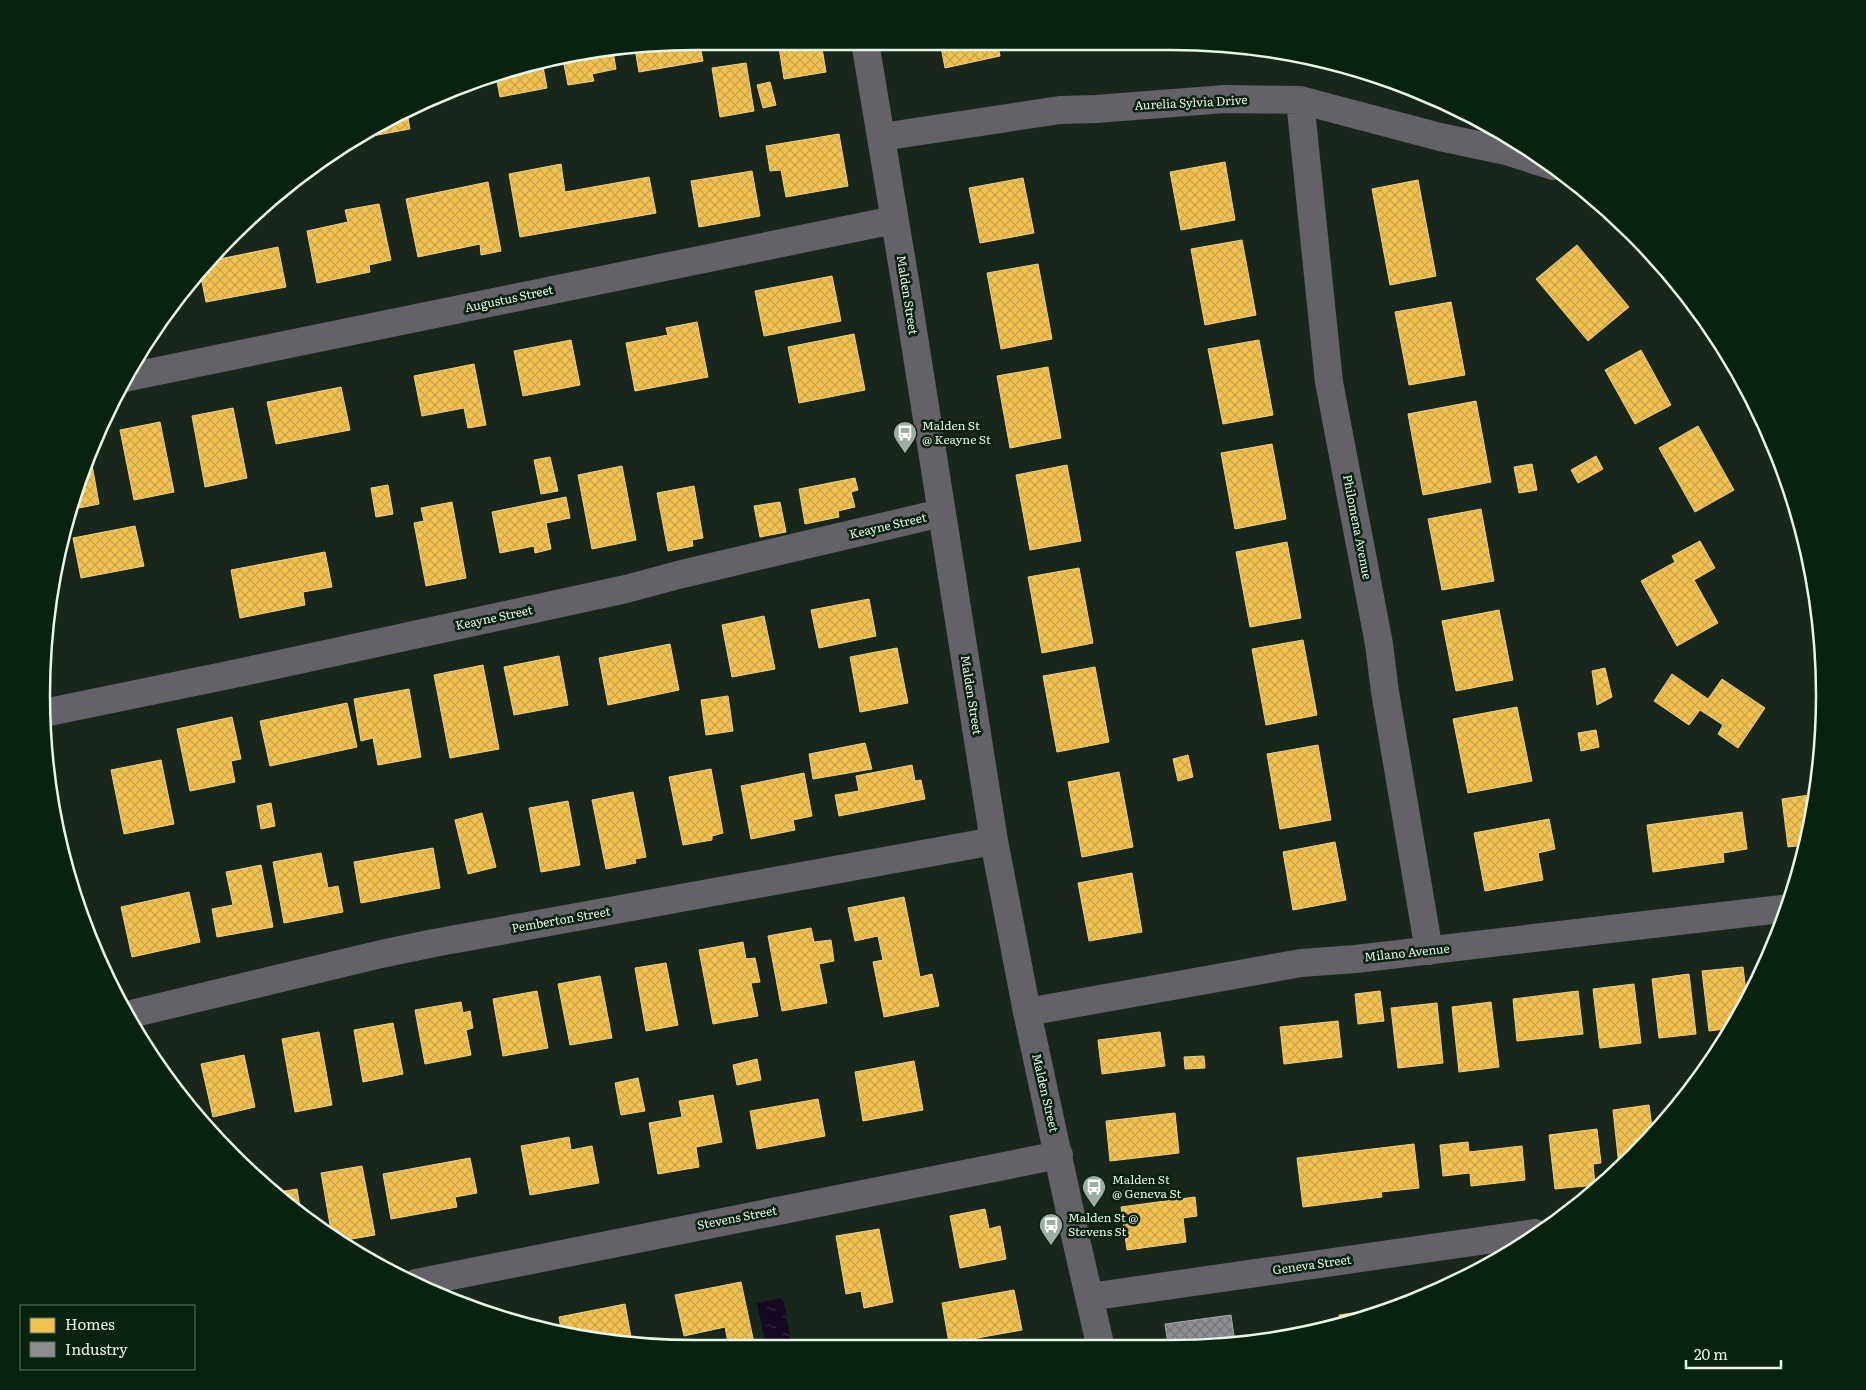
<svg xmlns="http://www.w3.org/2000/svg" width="1866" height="1390" viewBox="0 0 1866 1390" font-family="Literata,serif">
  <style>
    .water { fill: url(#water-ripples) }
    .homes { fill: url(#homes-cross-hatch); stroke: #eed17c }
    .industry { fill: url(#industry-cross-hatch); stroke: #a8acac }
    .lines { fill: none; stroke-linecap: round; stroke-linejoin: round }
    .minor { stroke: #646168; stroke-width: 28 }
    .labels { text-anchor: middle; stroke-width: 5; stroke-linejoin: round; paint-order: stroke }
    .street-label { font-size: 12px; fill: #e6f5e8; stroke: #082210 }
    .poi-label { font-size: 12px; fill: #e6f5e8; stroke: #082210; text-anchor: start }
    .rim { fill: none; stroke: #e6f5e8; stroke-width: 2.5 }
  </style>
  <defs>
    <pattern id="water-ripples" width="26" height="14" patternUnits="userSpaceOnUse" patternTransform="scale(1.25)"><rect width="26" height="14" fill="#150821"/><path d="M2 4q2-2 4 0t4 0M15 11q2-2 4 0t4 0" fill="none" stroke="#372d41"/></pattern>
    <pattern id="homes-cross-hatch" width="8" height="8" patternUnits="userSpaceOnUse" patternTransform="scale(1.25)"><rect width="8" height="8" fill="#f2c14e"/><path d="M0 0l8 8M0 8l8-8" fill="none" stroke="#c7a34c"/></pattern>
    <pattern id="industry-cross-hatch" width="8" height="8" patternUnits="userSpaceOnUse" patternTransform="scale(1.25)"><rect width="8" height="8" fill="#8d8d92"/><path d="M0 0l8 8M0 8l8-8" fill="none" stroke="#747677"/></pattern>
  </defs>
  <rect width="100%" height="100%" fill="#18261c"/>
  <path class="water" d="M 783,1298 L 792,1346 L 766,1347 L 757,1303 Z"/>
  <path class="homes" d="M 699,41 L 703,61 L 639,72 L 635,49 Z
    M 778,41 L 821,42 L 826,72 L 784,79 Z
    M 940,42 L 997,42 L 1000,56 L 945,68 Z
    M 613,52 L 616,69 L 592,74 L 594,81 L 568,85 L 563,59 Z
    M 542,61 L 547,88 L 500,97 L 496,76 L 526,64 Z
    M 746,63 L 754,111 L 720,117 L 712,68 Z
    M 770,82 L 776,105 L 763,108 L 757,85 Z
    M 470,86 L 471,90 L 451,94 Z
    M 407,113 L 410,129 L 356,139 L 368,129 Z
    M 839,134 L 848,186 L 786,197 L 781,170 L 770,171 L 766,146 Z
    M 1225,162 L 1235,220 L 1181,230 L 1170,172 Z
    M 561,164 L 565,192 L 649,177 L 656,213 L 520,237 L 509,174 Z
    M 752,171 L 760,216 L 699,227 L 691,181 Z
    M 1023,178 L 1034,233 L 980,243 L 969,188 Z
    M 1418,180 L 1436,276 L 1390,285 L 1372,189 Z
    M 488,182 L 501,251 L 481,255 L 480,244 L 418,257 L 406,199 Z
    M 379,204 L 391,260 L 369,265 L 370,272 L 317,283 L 307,231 L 348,222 L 345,210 Z
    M 1242,240 L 1256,315 L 1205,325 L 1191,249 Z
    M 1577,245 L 1629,307 L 1588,341 L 1536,279 Z
    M 278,247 L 286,287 L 206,302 L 200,272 L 210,261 Z
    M 1038,264 L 1052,339 L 1001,349 L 987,273 Z
    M 832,276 L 841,321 L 764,336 L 755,291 Z
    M 180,297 L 181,304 L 172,306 Z
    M 1451,302 L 1465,375 L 1409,385 L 1395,312 Z
    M 697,322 L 708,377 L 635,391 L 626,343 L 668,335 L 666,328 Z
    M 854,334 L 865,390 L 799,403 L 788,347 Z
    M 571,340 L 580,385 L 523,396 L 514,351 Z
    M 1259,340 L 1273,415 L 1223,424 L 1208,349 Z
    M 1641,350 L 1671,405 L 1635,424 L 1605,370 Z
    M 474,364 L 486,425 L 468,428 L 464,408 L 422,416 L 414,376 Z
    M 1048,367 L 1061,438 L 1010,448 L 997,376 Z
    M 341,387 L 350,430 L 276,444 L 267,402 Z
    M 1476,401 L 1491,482 L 1423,495 L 1408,414 Z
    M 233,408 L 247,478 L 205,487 L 192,416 Z
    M 160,422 L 174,492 L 134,500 L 120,430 Z
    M 1698,426 L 1734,490 L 1695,512 L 1659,448 Z
    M 1272,444 L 1286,519 L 1235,529 L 1221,453 Z
    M 1596,456 L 1603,469 L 1578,483 L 1571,470 Z
    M 550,457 L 558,491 L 541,494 L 534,460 Z
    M 91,459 L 99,504 L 74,509 Z
    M 1532,464 L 1537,490 L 1519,493 L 1514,467 Z
    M 1067,465 L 1081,541 L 1030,550 L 1016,475 Z
    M 622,466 L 636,540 L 592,549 L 578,475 Z
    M 855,478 L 858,490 L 851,492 L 855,507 L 838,511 L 839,517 L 805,524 L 799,489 Z
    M 388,485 L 393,514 L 376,517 L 371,488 Z
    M 694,486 L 703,538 L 692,540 L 693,546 L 668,551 L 657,493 Z
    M 566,497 L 570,518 L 546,523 L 551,549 L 535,553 L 534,546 L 500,553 L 492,512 Z
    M 452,502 L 466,578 L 426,586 L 414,523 L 424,521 L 421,508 Z
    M 780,502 L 786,532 L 760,537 L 754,506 Z
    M 1481,509 L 1494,581 L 1442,590 L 1428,519 Z
    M 135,526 L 144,566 L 81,578 L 73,538 Z
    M 1700,541 L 1715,568 L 1694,580 L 1718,623 L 1677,646 L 1641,581 L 1675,562 L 1672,556 Z
    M 1287,542 L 1301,618 L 1250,627 L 1236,552 Z
    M 325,552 L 332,587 L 303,592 L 305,605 L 240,618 L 231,570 Z
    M 1079,568 L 1093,643 L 1042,653 L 1028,577 Z
    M 869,599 L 876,636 L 819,648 L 811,610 Z
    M 1499,610 L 1513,680 L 1456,691 L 1442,621 Z
    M 764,616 L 775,669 L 732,677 L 722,625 Z
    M 1303,640 L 1317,715 L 1266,725 L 1252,649 Z
    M 670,644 L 679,690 L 608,705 L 599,658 Z
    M 897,648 L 908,703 L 860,712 L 850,657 Z
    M 559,656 L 568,705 L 514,715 L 504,667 Z
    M 483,665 L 499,749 L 450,758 L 434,675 Z
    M 1095,667 L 1109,742 L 1057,752 L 1043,676 Z
    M 1605,668 L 1612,697 L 1597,705 L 1592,671 Z
    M 1672,674 L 1708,699 L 1722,679 L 1765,708 L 1738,748 L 1718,734 L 1723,725 L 1700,710 L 1689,725 L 1654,701 Z
    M 409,689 L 421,757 L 378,765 L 373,738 L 361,741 L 354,699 Z
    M 728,696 L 733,731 L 706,735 L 701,700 Z
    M 347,703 L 357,747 L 270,766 L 260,721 Z
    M 1517,707 L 1532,781 L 1468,793 L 1453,719 Z
    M 232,717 L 241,759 L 231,761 L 235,782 L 190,791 L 177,729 Z
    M 1596,730 L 1599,747 L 1581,751 L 1578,733 Z
    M 865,743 L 872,769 L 813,779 L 809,754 Z
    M 1318,745 L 1331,820 L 1280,829 L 1267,754 Z
    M 1188,755 L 1193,777 L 1178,781 L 1173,759 Z
    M 161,760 L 174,824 L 124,834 L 111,770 Z
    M 912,765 L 915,781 L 921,780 L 925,799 L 839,816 L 835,795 L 859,791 L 856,776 Z
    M 711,769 L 723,833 L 712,836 L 712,840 L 683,845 L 669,777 Z
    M 1119,772 L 1133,847 L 1082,857 L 1068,782 Z
    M 804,773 L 812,816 L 793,820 L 795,830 L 751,839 L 741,786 Z
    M 633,792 L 646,857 L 635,859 L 636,863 L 606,869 L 592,800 Z
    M 1816,794 L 1804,845 L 1788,847 L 1782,799 Z
    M 568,801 L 580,865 L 541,872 L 529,808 Z
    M 271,803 L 275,826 L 261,829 L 257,806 Z
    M 1742,812 L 1747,849 L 1723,853 L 1724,862 L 1653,872 L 1647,825 Z
    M 482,813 L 496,867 L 468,874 L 455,820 Z
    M 1549,819 L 1555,849 L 1538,853 L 1543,880 L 1485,891 L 1474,833 Z
    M 1335,842 L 1346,900 L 1293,910 L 1283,852 Z
    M 433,848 L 440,888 L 361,903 L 354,862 Z
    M 321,853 L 328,888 L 338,886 L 343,912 L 284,923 L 273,862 Z
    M 261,865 L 273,927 L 217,937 L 212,909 L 233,905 L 226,872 Z
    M 1132,873 L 1142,932 L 1089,941 L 1078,883 Z
    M 189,892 L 200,942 L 132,957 L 121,907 Z
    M 904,897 L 920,977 L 932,974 L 939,1006 L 884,1017 L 873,962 L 883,960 L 878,936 L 855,941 L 848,908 Z
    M 83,903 L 93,948 L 79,904 Z
    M 811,928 L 814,942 L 831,940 L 834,961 L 819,964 L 827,1003 L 782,1011 L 768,936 Z
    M 743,942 L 746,959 L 755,958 L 760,982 L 751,983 L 758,1016 L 713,1024 L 699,950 Z
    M 666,963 L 678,1025 L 646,1031 L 635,968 Z
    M 1743,967 L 1747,1000 L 1737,1022 L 1733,1028 L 1709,1031 L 1702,971 Z
    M 1689,974 L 1696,1034 L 1659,1038 L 1652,979 Z
    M 600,976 L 612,1038 L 570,1045 L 558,984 Z
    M 1634,984 L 1641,1043 L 1600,1048 L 1593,989 Z
    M 537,991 L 548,1048 L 503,1056 L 493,999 Z
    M 1380,991 L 1384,1021 L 1358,1024 L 1355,994 Z
    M 1578,991 L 1583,1034 L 1517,1041 L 1513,999 Z
    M 461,1002 L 463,1013 L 470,1011 L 473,1028 L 466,1030 L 471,1055 L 425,1064 L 415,1010 Z
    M 1491,1002 L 1499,1067 L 1459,1072 L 1452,1007 Z
    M 1437,1003 L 1443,1063 L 1398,1068 L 1391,1008 Z
    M 1338,1021 L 1342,1057 L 1284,1064 L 1280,1027 Z
    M 393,1023 L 403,1074 L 363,1082 L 354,1030 Z
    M 319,1032 L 332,1105 L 295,1112 L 282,1039 Z
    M 1160,1032 L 1165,1066 L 1102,1074 L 1098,1040 Z
    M 244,1055 L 255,1107 L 213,1117 L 201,1064 Z
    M 1204,1056 L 1205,1068 L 1185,1069 L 1184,1057 Z
    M 757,1059 L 761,1080 L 737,1085 L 733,1065 Z
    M 914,1061 L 923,1110 L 863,1121 L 855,1072 Z
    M 638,1078 L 645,1111 L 621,1115 L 615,1083 Z
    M 713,1095 L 722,1142 L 696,1147 L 699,1167 L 658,1174 L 649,1123 L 682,1117 L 679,1101 Z
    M 818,1099 L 825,1136 L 757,1149 L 750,1111 Z
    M 1649,1105 L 1653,1135 L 1619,1166 L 1613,1110 Z
    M 1175,1113 L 1179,1153 L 1110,1161 L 1106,1121 Z
    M 1597,1129 L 1601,1163 L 1593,1164 L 1595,1185 L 1555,1189 L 1549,1135 Z
    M 569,1137 L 571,1150 L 592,1146 L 599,1183 L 530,1195 L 521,1146 Z
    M 1468,1142 L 1469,1152 L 1522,1146 L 1525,1180 L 1471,1186 L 1470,1173 L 1443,1176 L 1440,1145 Z
    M 1414,1144 L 1419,1188 L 1381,1192 L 1382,1197 L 1303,1207 L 1297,1158 Z
    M 470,1158 L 477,1193 L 455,1197 L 457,1207 L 391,1219 L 383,1174 Z
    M 362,1166 L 375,1235 L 340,1241 L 332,1236 L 321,1173 Z
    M 297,1189 L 301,1213 L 273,1193 Z
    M 1195,1197 L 1197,1216 L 1183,1218 L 1186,1242 L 1127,1250 L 1121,1207 Z
    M 985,1209 L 989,1229 L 1000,1226 L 1006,1259 L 960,1268 L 950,1216 Z
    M 879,1229 L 893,1302 L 864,1308 L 861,1291 L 846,1294 L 836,1236 Z
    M 741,1282 L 754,1343 L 729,1347 L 725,1327 L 684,1336 L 675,1295 Z
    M 1014,1290 L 1022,1330 L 949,1343 L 942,1303 Z
    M 625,1304 L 632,1343 L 561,1329 L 559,1317 Z
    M 1380,1309 L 1380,1310 L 1340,1321 L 1339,1315 Z"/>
  <path class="industry" d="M 1231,1315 L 1235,1343 L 1168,1344 L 1165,1324 Z"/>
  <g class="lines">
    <path class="minor" d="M 865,42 L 907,293 L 994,841 L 1027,1012 L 1077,1244 L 1100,1344
      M 1300,100 L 1329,382 L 1379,644 L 1385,692 L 1429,951
      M 882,137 L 1060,110 L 1096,109 L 1225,99 L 1300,100 L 1440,137 L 1506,151 L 1553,166
      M 124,378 L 894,220
      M 44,713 L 243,672 L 626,589 L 678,575 L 941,513
      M 1027,1012 L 1301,963 L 1356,959 L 1789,908
      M 131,1014 L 381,954 L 434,943 L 994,841
      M 416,1283 L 1059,1155
      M 1089,1297 L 1535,1233"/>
  </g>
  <defs>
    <g id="bus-pin" transform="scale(1.25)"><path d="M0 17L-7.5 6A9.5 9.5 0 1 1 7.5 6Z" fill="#9eada1" stroke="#082210"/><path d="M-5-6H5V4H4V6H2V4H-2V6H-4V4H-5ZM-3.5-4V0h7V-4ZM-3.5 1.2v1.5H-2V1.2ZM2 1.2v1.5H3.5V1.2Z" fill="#fff"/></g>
  </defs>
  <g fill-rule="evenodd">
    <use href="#bus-pin" x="905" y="433"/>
    <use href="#bus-pin" x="1094" y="1187"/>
    <use href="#bus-pin" x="1051" y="1225"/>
  </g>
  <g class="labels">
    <g class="street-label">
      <text transform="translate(1191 103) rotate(-3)" y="4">Aurelia Sylvia Drive</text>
      <text transform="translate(907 295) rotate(81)" y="4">Malden Street</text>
      <text transform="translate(509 299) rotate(-12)" y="4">Augustus Street</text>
      <text transform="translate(888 526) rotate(-13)" y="4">Keayne Street</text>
      <text transform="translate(1357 527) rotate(79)" y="4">Philomena Avenue</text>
      <text transform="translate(494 618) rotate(-12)" y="4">Keayne Street</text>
      <text transform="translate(971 695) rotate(81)" y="4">Malden Street</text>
      <text transform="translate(561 920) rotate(-10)" y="4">Pemberton Street</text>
      <text transform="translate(1407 953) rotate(-6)" y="4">Milano Avenue</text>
      <text transform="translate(1045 1093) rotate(77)" y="4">Malden Street</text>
      <text transform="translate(737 1218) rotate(-11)" y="4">Stevens Street</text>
      <text transform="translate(1312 1265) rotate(-8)" y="4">Geneva Street</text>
    </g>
    <g class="poi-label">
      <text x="922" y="430">Malden St<tspan x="922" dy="14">@ Keayne St</tspan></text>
      <text x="1112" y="1184">Malden St<tspan x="1112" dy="14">@ Geneva St</tspan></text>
      <text x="1068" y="1222">Malden St @<tspan x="1068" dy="14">Stevens St</tspan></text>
    </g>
  </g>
  <path d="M0 0H1866V1390H0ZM695 50H1171A645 645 0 0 1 1816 695V695A645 645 0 0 1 1171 1340H695A645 645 0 0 1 50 695V695A645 645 0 0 1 695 50Z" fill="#082210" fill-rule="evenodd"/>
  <path class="rim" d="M695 50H1171A645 645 0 0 1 1816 695V695A645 645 0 0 1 1171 1340H695A645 645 0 0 1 50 695V695A645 645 0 0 1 695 50Z"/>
  <rect x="20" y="1305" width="175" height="65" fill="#082210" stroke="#617666"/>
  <rect x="30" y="1318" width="25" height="15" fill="#f2c14e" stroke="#617666"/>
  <text x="65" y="1330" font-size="15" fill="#e6f5e8">Homes</text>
  <rect x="30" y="1342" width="25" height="15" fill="#8d8d92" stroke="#617666"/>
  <text x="65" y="1355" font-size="15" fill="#e6f5e8">Industry</text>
  <path d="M1686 1360v8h95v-8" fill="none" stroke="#e6f5e8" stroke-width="2.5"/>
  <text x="1694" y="1360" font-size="15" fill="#e6f5e8" stroke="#082210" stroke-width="4" paint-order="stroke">20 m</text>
</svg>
